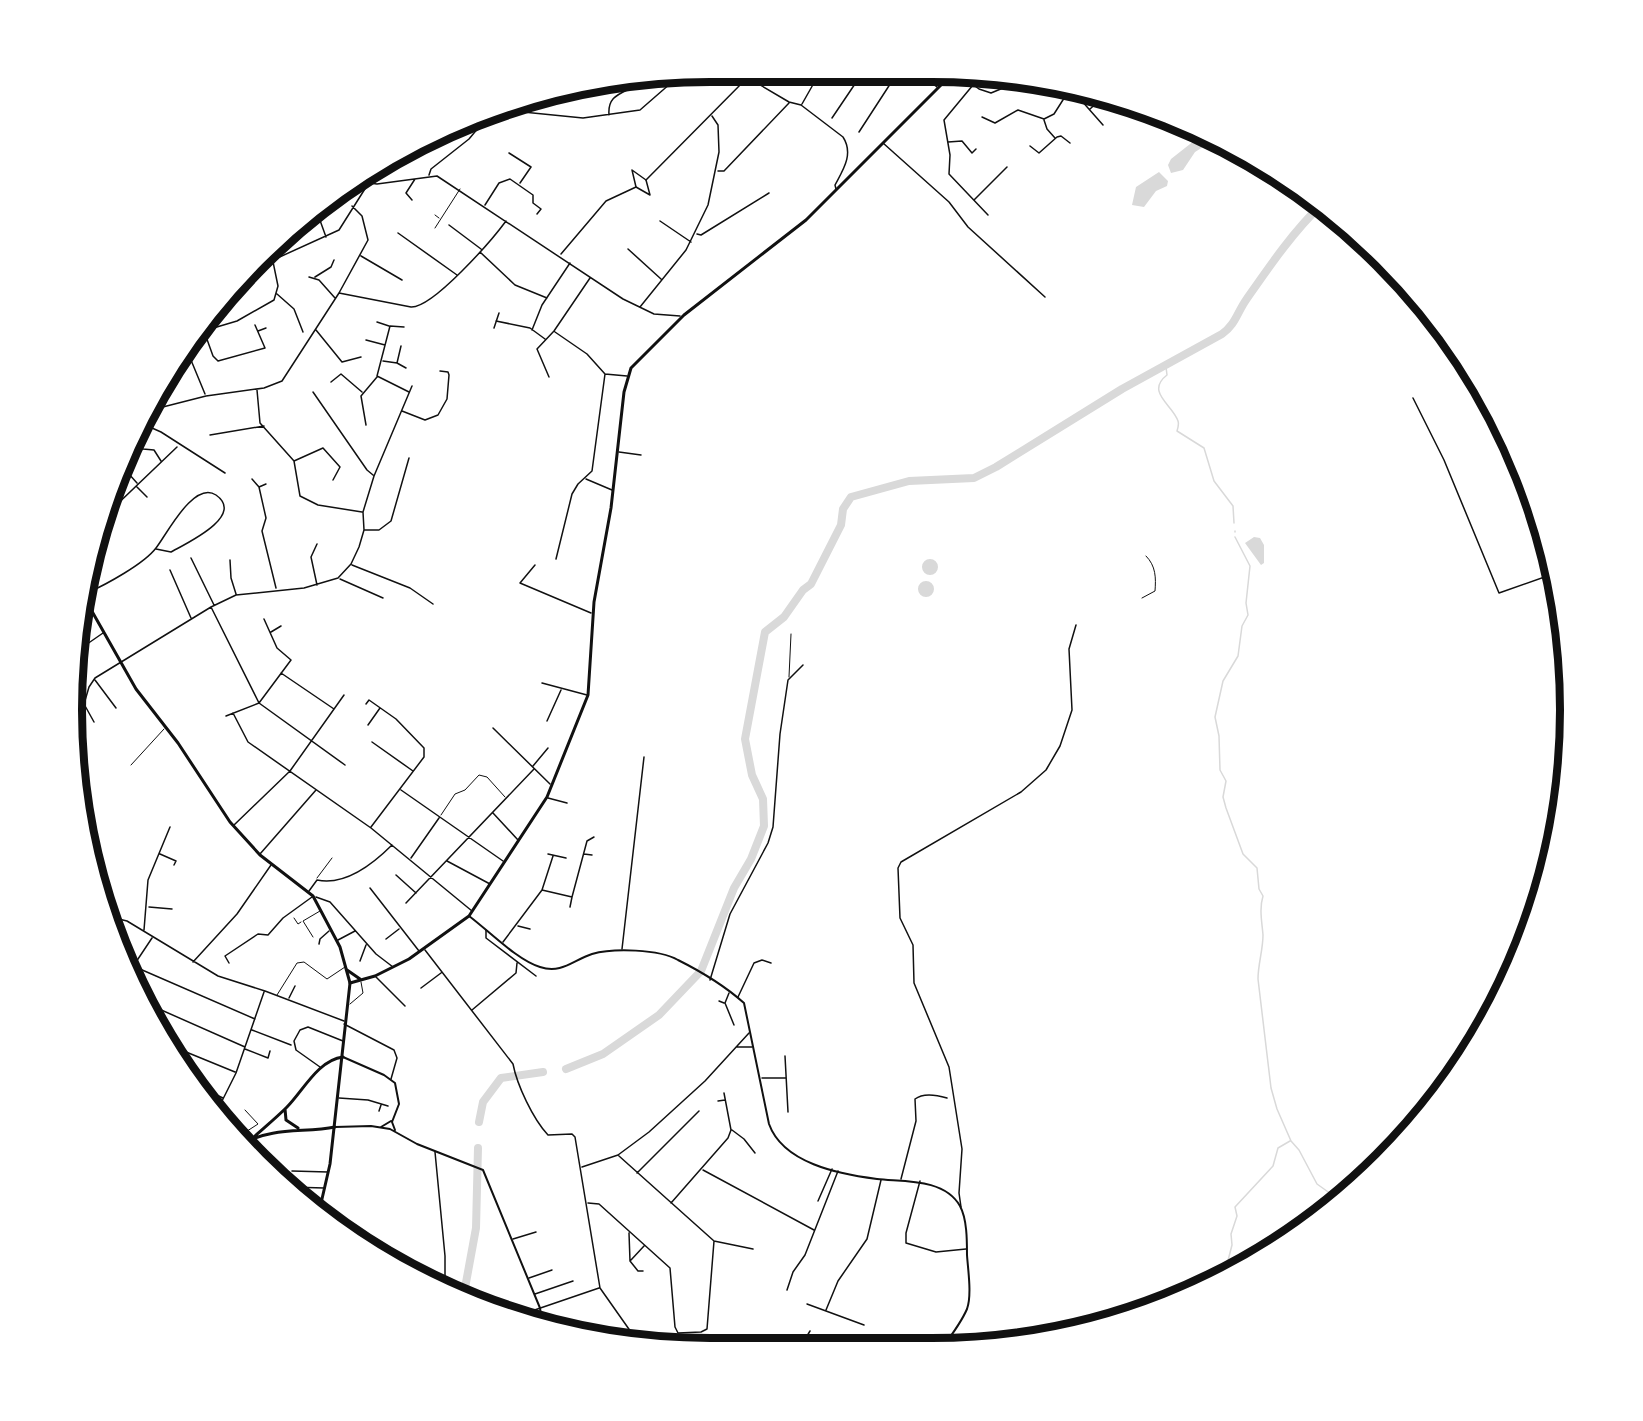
<svg xmlns="http://www.w3.org/2000/svg" width="1643" height="1421" viewBox="0 0 1643 1421" font-family="'DejaVu Sans',sans-serif">
  <style>
    .water { fill: #d9d9d9 }
    .lines { fill: none; stroke-linecap: round; stroke-linejoin: round }
    .stream { stroke: #d9d9d9; stroke-width: 1.5 }
    .river { stroke: #d9d9d9; stroke-width: 8 }
    .service { stroke: #111; stroke-width: 1 }
    .pedestrian { stroke: #111; stroke-width: 1.5 }
    .minor { stroke: #111; stroke-width: 1.5 }
    .tertiary { stroke: #111; stroke-width: 2 }
    .secondary { stroke: #111; stroke-width: 3 }
    .primary { stroke: #111; stroke-width: 3 }
    .rim { fill: none; stroke: #111; stroke-width: 8 }
  </style>
  <rect width="100%" height="100%" fill="#fff"/>
  <path class="water" d="M 1204,133 L 1216,139 L 1195,152 L 1183,170 L 1171,173 L 1168,165 L 1171,159 Z
    M 1159,172 L 1168,181 L 1167,186 L 1156,191 L 1144,207 L 1132,205 L 1136,187 Z
    M 1254,537 L 1260,538 L 1264,545 L 1264,563 L 1261,565 L 1245,543 Z
    M922 567a8 8 0 1 1 16 0a8 8 0 1 1-16 0Z
    M918 589a8 8 0 1 1 16 0a8 8 0 1 1-16 0Z"/>
  <g class="lines">
    <path class="stream" d="M 1166,367 L 1167,375 C 1145,392 1173,405 1178,421 C 1179,424 1178,428 1177,431 L 1204,448 L 1214,481 L 1233,506 L 1234,523
      M 1235,531 L 1235,532
      M 1235,537 L 1250,566 L 1246,603 L 1248,615 L 1242,626 L 1238,656 L 1223,681 L 1215,717 L 1219,736 L 1220,770 L 1226,781 L 1223,797 L 1226,808 L 1243,854 L 1257,868 L 1259,889 L 1263,896 C 1259,909 1262,922 1263,935 C 1263,950 1258,964 1258,979 L 1271,1088 L 1277,1109 L 1291,1141 L 1299,1150 L 1317,1184 L 1331,1194 L 1334,1205
      M 1224,1276 L 1232,1245 L 1231,1234 L 1237,1216 L 1235,1207 L 1273,1166 L 1278,1148 L 1290,1141"/>
    <path class="river" d="M 566,1069 L 603,1054 L 659,1015 L 701,971 L 734,888 L 751,859 L 764,826 L 763,799 L 752,775 L 745,739 L 765,632 L 784,617 L 803,590 L 811,584 L 841,525 L 843,509 L 851,497 L 909,481 L 974,478 L 996,467 L 1122,389 L 1222,334 C 1235,325 1237,313 1246,300 C 1269,267 1292,233 1322,204
      M 479,1122 L 483,1102 L 501,1078 L 543,1072
      M 463,1299 L 476,1228 L 478,1148"/>
    <path class="service" d="M 435,215 L 439,218
      M 435,228 L 460,189
      M 1142,598 L 1155,591 C 1156,578 1156,566 1146,556
      M 789,677 L 791,634
      M 131,765 L 164,729
      M 441,815 L 455,794 L 465,790 L 479,775 L 487,777 L 505,797
      M 317,878 L 332,858
      M 294,918 L 298,924 L 301,922
      M 313,937 L 303,921 L 320,911
      M 277,995 L 297,963 L 304,962 L 327,979 L 345,967
      M 350,1004 L 363,993 L 361,982
      M 238,1137 L 258,1124 L 245,1110
      M 252,1153 L 255,1148 L 253,1141"/>
    <path class="pedestrian" d="M 632,170 L 646,180 L 650,195 L 636,187 Z"/>
    <path class="minor" d="M 740,73 L 789,102 L 801,105 L 843,137 C 854,154 843,170 835,185 L 836,189
      M 923,76 L 937,87
      M 961,76 L 979,89 L 991,93 L 1008,86 L 1017,78
      M 973,85 L 944,120 L 950,155 L 949,174 L 988,215
      M 1065,89 L 1069,93 L 1073,91
      M 1073,91 L 1103,125
      M 802,104 L 819,74
      M 1090,109 L 1102,98
      M 502,110 L 583,118 L 640,110 L 679,76
      M 609,115 C 607,91 628,94 641,81
      M 982,117 L 995,123 L 1018,110 L 1044,119 L 1054,114 L 1068,92
      M 832,118 L 861,75
      M 1044,120 L 1047,129 L 1055,138
      M 859,132 L 896,75
      M 948,142 L 962,141 L 972,153 L 976,149
      M 883,143 L 949,202 L 968,227 L 1045,297
      M 1030,146 L 1039,153 L 1057,137 L 1061,136 L 1070,143
      M 509,153 L 531,167 L 520,183
      M 718,171 L 724,171 L 789,103
      M 429,175 L 431,169 L 469,139 L 489,115
      M 367,179 L 369,183 L 377,184 L 437,176 L 623,299 L 654,314 L 680,316
      M 646,180 L 747,78
      M 412,200 L 406,193 L 415,179
      M 974,200 L 1007,167
      M 485,205 L 499,183 L 510,179 L 533,195 L 533,203 L 541,209 L 537,214
      M 317,212 L 326,237
      M 660,221 L 691,242
      M 449,225 L 481,249
      M 398,233 L 457,275
      M 697,234 L 701,235 L 769,193
      M 628,249 L 661,279
      M 480,252 L 515,285 L 547,298
      M 561,254 L 606,201 L 636,187
      M 361,256 L 402,280
      M 273,260 L 339,230 L 368,184
      M 309,277 L 319,280 L 335,298
      M 315,277 L 331,267 L 334,260
      M 339,293 L 411,307 C 433,308 492,240 506,221
      M 277,294 L 294,309 L 303,332
      M 640,307 L 686,250 L 708,205 L 719,152 L 718,125 L 712,116
      M 496,321 L 530,328 L 545,339
      M 377,322 L 389,326
      M 404,327 L 390,326 L 377,376 L 409,392
      M 494,328 L 499,313
      M 316,330 L 342,362 L 361,357
      M 532,330 L 542,305 L 570,263
      M 204,331 L 213,356 L 218,361 L 265,348 L 255,325
      M 258,331 L 266,328
      M 200,332 L 237,321 L 274,300 L 278,286 L 271,252
      M 555,332 L 587,354 L 605,374 L 627,376
      M 366,340 L 385,345
      M 186,348 L 205,394
      M 383,361 L 397,363 L 401,346
      M 397,363 L 406,368
      M 549,377 L 537,349 L 554,331 L 590,278
      M 331,382 L 341,374 L 362,392
      M 257,390 L 260,423 L 294,461 L 300,496 L 318,505 L 362,512
      M 313,392 L 367,470 L 373,475
      M 1413,398 L 1444,460 L 1499,593 L 1553,574
      M 151,410 L 206,396 L 264,388 L 282,381 L 339,293 L 368,240 L 362,216 L 352,206
      M 402,411 L 425,420 L 438,415 L 447,399 L 449,375 L 448,372 L 440,371
      M 143,424 L 161,432 L 225,473
      M 366,425 L 361,396 L 377,377
      M 210,435 L 264,426
      M 137,442 L 143,449 L 154,450 L 161,461
      M 619,452 L 641,455
      M 294,461 L 323,448 L 340,467 L 333,480
      M 252,479 L 259,487 L 266,484
      M 586,479 L 612,490
      M 117,481 L 128,473 L 137,483
      M 137,487 L 147,497
      M 259,487 L 266,518 L 262,531 L 276,588
      M 108,513 L 177,447
      M 365,530 L 379,530 L 391,521 L 409,458
      M 191,558 L 214,605
      M 556,559 L 572,494 L 578,484 L 592,471 L 605,374
      M 230,560 L 231,578 L 236,594
      M 352,565 L 410,588 L 433,604
      M 535,565 L 520,583 L 591,613
      M 170,570 L 191,618
      M 340,579 L 383,598
      M 317,585 L 311,557 L 317,544
      M 87,593 C 105,585 144,564 156,548 C 167,534 194,480 216,495 C 246,516 185,544 171,552 L 156,549
      M 211,607 L 259,703 L 345,765
      M 271,632 L 281,626
      M 77,651 L 103,633
      M 281,673 L 334,709
      M 95,680 L 116,708
      M 542,683 L 587,695
      M 366,704 L 369,700 L 396,719 L 424,748 L 424,757 L 371,827
      M 233,713 L 248,742 L 371,828 L 472,911
      M 226,716 L 259,703 L 291,660 L 277,648 L 264,619
      M 547,721 L 561,690
      M 94,722 L 84,704 L 89,687 L 95,678 L 211,607 L 236,595 L 304,588 L 338,578 L 351,564 L 359,547 L 364,530 L 363,512 L 374,476 L 412,386
      M 368,725 L 380,708
      M 493,728 L 550,784
      M 372,742 L 413,771
      M 533,766 L 548,748
      M 401,790 L 503,861
      M 548,798 L 567,803
      M 493,813 L 518,840
      M 234,825 L 290,771 L 344,695
      M 160,854 L 176,861 L 174,865
      M 260,854 L 316,790
      M 548,854 L 566,858
      M 584,854 L 592,855
      M 411,858 L 439,818
      M 447,861 L 490,884
      M 396,875 L 416,893
      M 370,888 L 419,951
      M 542,890 L 572,897 L 587,841 L 594,837
      M 309,891 L 317,880 C 345,886 373,864 392,845
      M 316,897 L 330,902 L 376,954 L 393,967
      M 406,903 L 534,769
      M 149,907 L 172,909
      M 570,907 L 572,897
      M 106,916 L 127,921 L 218,976 L 265,991 L 344,1021
      M 518,926 L 530,929
      M 144,930 L 148,880 L 170,827
      M 486,930 L 486,938 L 536,976
      M 386,939 L 399,929
      M 338,940 L 355,931
      M 503,942 L 542,890 L 553,856
      M 319,944 L 320,939 L 329,931
      M 622,949 L 644,757
      M 425,950 L 513,1064 C 517,1085 533,1119 548,1135 L 572,1134 L 575,1137 L 600,1288 L 638,1342
      M 360,961 L 366,945
      M 193,962 L 237,914 L 271,865
      M 229,963 L 225,956 L 258,934 L 268,935 L 283,918 L 312,897
      M 133,966 L 255,1019
      M 132,968 L 152,938
      M 376,977 L 405,1006
      M 710,980 L 730,914 L 768,843 L 773,827 L 780,734 L 788,680 L 803,665
      M 421,988 L 441,973
      M 729,993 L 725,1003 L 734,1025
      M 738,997 L 754,963 L 762,960 L 771,963
      M 289,998 L 295,986
      M 719,1001 L 724,1003
      M 150,1005 L 245,1047
      M 472,1010 L 516,973 L 517,963
      M 344,1024 L 394,1050 L 397,1058 L 391,1079
      M 252,1030 L 291,1045
      M 169,1045 L 235,1072
      M 736,1047 L 752,1047
      M 245,1049 L 268,1058 L 270,1051
      M 785,1056 L 788,1112
      M 320,1067 L 296,1050 L 294,1041 L 300,1030 L 308,1027 L 343,1041
      M 762,1078 L 786,1078
      M 197,1086 L 223,1098
      M 339,1098 L 368,1100 L 388,1106
      M 718,1101 L 725,1100
      M 217,1111 L 236,1073 L 264,992
      M 379,1111 L 381,1105
      M 732,1130 L 744,1139 L 755,1153
      M 435,1152 L 445,1256 L 445,1283
      M 619,1156 L 714,1241 L 753,1249
      M 582,1167 L 618,1155 L 649,1132 L 705,1081 L 749,1033
      M 703,1170 L 814,1230
      M 292,1171 L 328,1172
      M 637,1173 L 699,1111
      M 901,1179 L 916,1121 L 915,1099 C 924,1092 937,1095 947,1098
      M 920,1181 L 906,1233 L 906,1243 L 936,1252 L 966,1249
      M 290,1187 L 324,1188
      M 818,1201 L 832,1169
      M 588,1203 L 599,1204 L 670,1268 L 675,1327 L 678,1333 L 701,1332 L 707,1329 L 714,1241
      M 671,1203 L 728,1138 L 731,1130 L 724,1093
      M 961,1207 L 959,1193 L 962,1149 L 949,1067 L 914,983 L 913,945 L 900,918 L 898,868 L 901,862 L 1021,792 L 1046,770 L 1060,746 L 1072,710 L 1069,649 L 1076,625
      M 629,1233 L 630,1261 L 638,1271 L 643,1271
      M 513,1239 L 536,1232
      M 631,1260 L 644,1246
      M 529,1278 L 552,1270
      M 787,1290 L 793,1272 L 805,1255 L 838,1171
      M 535,1294 L 573,1281
      M 807,1304 L 864,1325
      M 826,1310 L 838,1281 L 867,1239 L 881,1180
      M 517,1316 L 599,1288
      M 561,1329 L 575,1328
      M 809,1348 L 807,1336 L 810,1331
      M 779,1349 C 786,1337 795,1335 807,1336"/>
    <path class="tertiary" d="M 469,916 C 489,931 517,960 540,967 C 562,974 573,960 592,954 C 613,948 659,949 678,960 C 700,971 726,987 744,1003 L 769,1124 C 783,1163 838,1174 877,1179 C 903,1182 944,1178 960,1206 C 967,1219 967,1240 967,1255 C 968,1270 972,1295 967,1309 C 961,1323 951,1336 942,1348
      M 343,1057 L 384,1075 L 395,1083 L 399,1104 L 392,1122 L 395,1130
      M 335,1127 L 371,1126 L 390,1129 L 417,1144 L 483,1170 L 540,1308 L 542,1323
      M 381,1127 L 391,1121"/>
    <path class="secondary" d="M 347,970 L 360,979
      M 350,983 L 375,976 L 409,959 L 469,916 L 547,797 L 588,695 L 594,602 L 611,508 L 624,392 L 631,368 L 684,315 L 806,220 L 950,76
      M 285,1109 L 286,1120 L 298,1128
      M 255,1136 C 265,1127 277,1117 287,1107 C 303,1091 318,1060 343,1057
      M 244,1143 C 273,1127 304,1133 335,1127"/>
    <path class="primary" d="M 85,599 L 136,689 L 178,743 L 230,822 L 260,855 L 313,896 L 340,947 L 350,983 L 330,1164 L 319,1212"/>
  </g>
  <path d="M0 0H1643V1421H0ZM710 82H932A628 628 0 0 1 1560 710V710A628 628 0 0 1 932 1338H710A628 628 0 0 1 82 710V710A628 628 0 0 1 710 82Z" fill="#fff" fill-rule="evenodd"/>
  <path class="rim" d="M710 82H932A628 628 0 0 1 1560 710V710A628 628 0 0 1 932 1338H710A628 628 0 0 1 82 710V710A628 628 0 0 1 710 82Z"/>
</svg>
